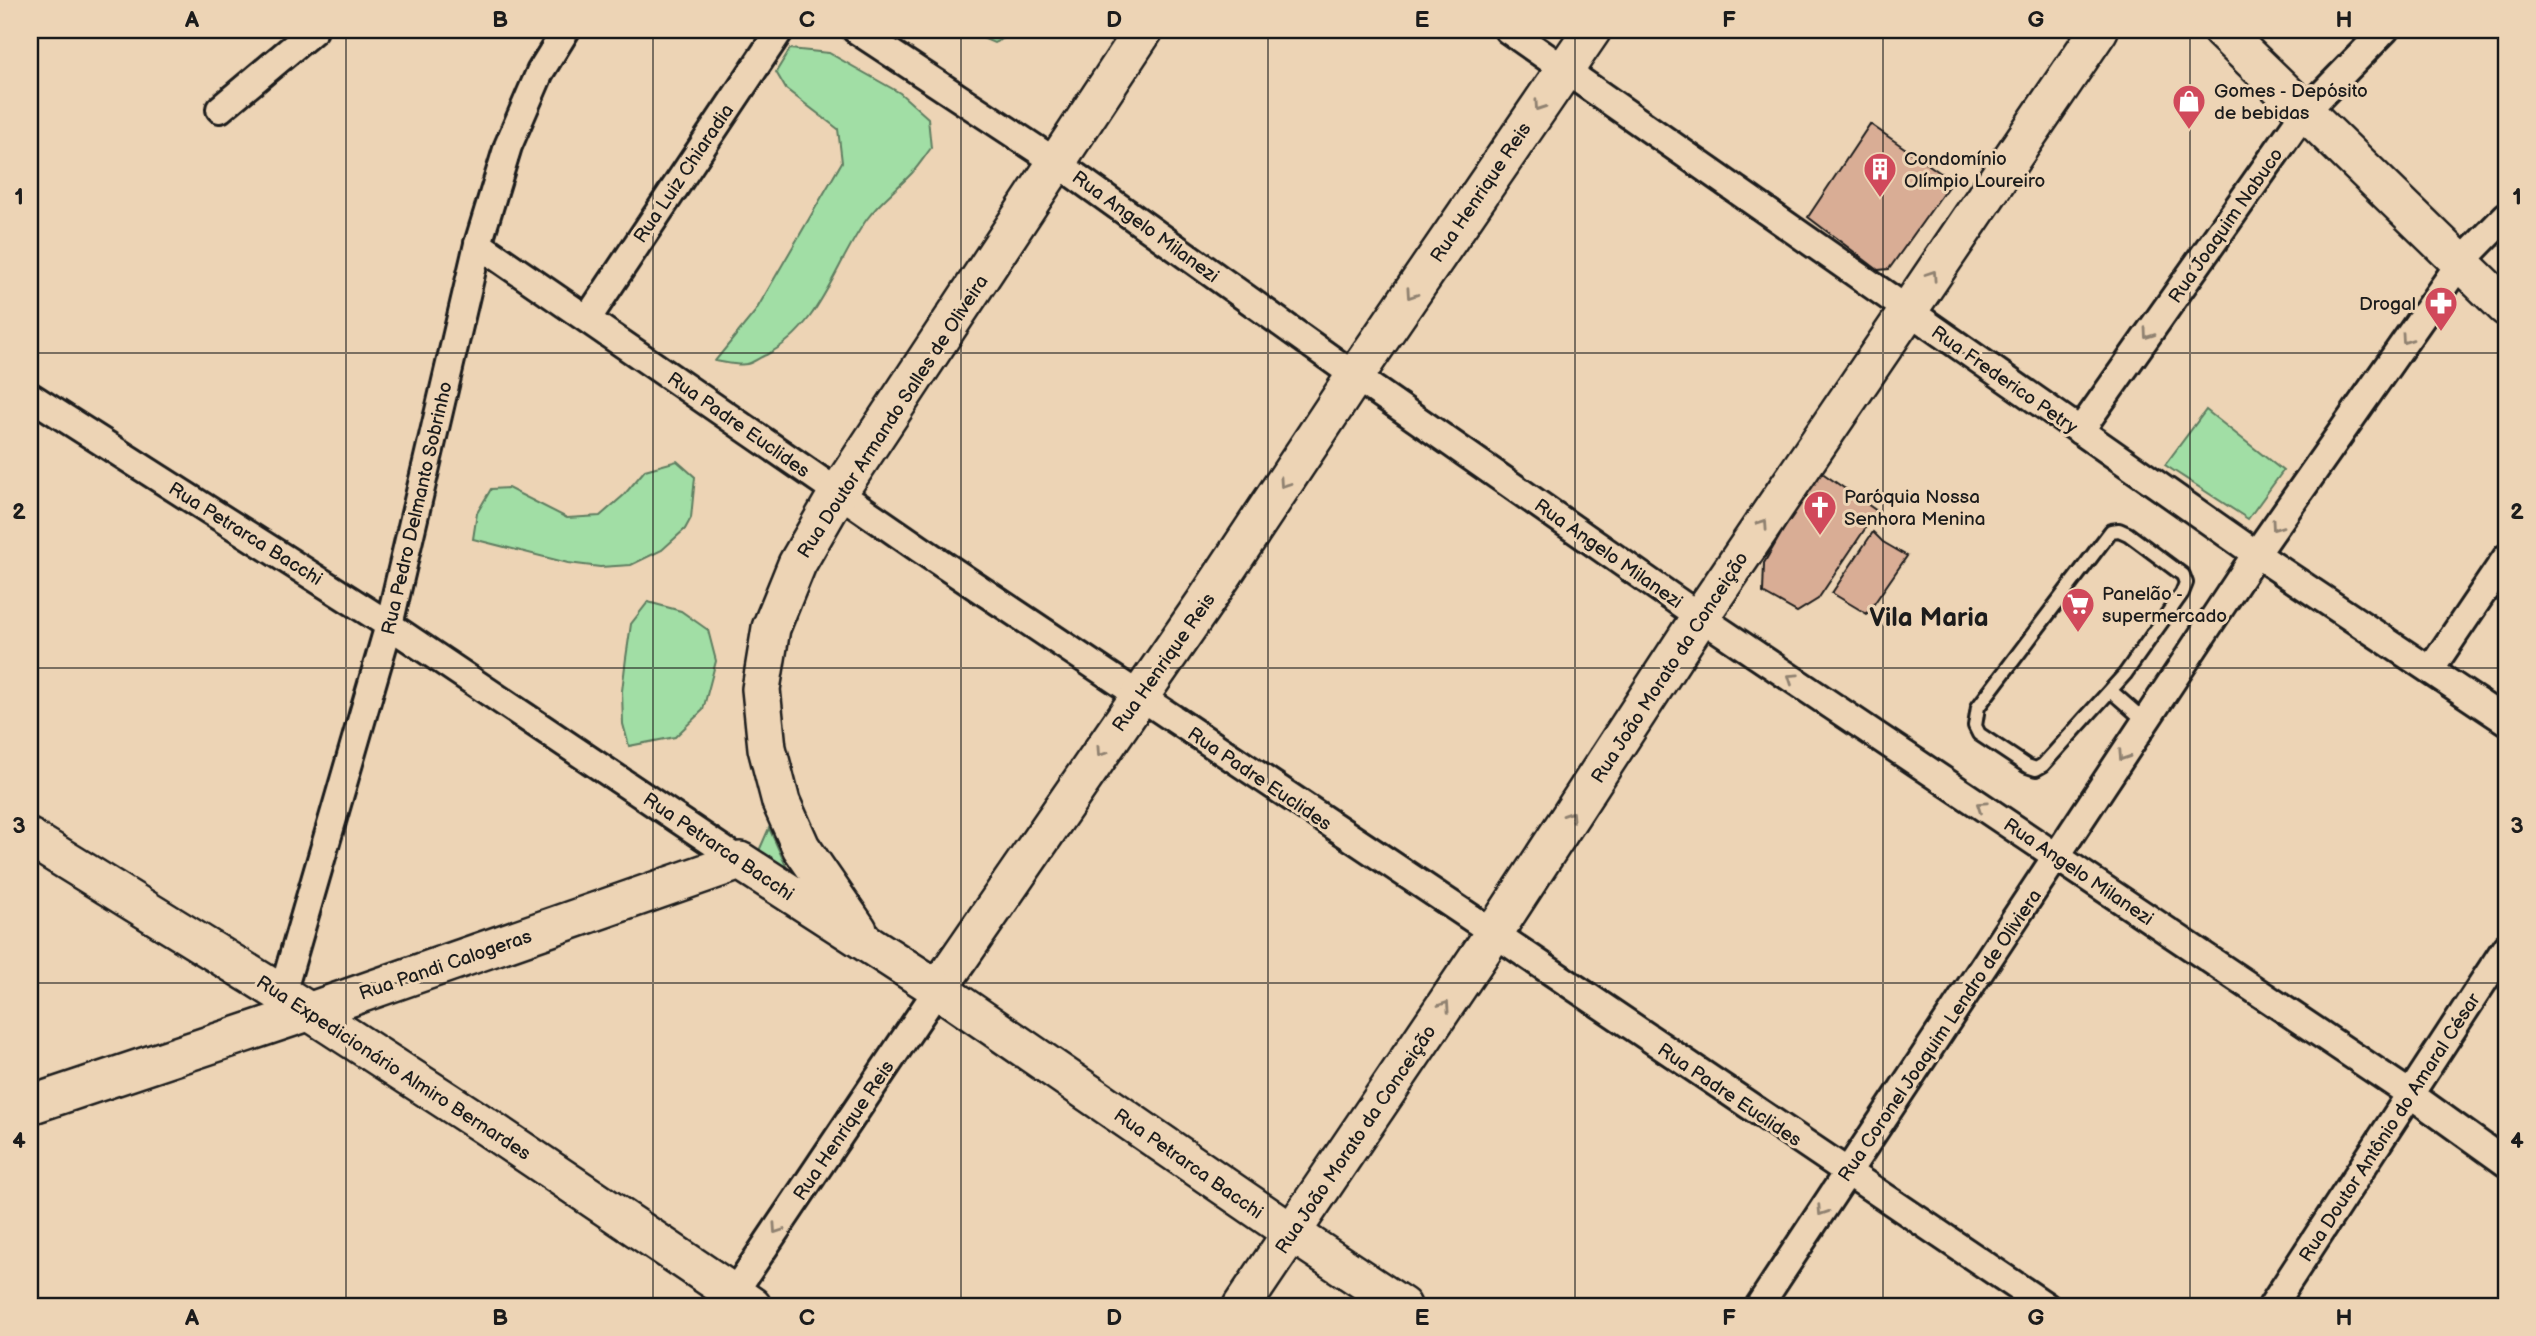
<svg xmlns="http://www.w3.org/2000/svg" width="2536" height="1336" viewBox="0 0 2536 1336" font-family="'Balsamiq Sans',sans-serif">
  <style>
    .green { fill: #a1dea5; stroke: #5e7d60; stroke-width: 2 }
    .building { fill: #d9ad95; stroke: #1c1c1c; stroke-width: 2 }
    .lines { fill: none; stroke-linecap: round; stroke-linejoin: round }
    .lane-casing { stroke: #1c1c1c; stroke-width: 18 }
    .street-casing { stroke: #1c1c1c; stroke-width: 32 }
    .secondary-casing { stroke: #1c1c1c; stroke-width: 42 }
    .lane { stroke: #edd4b5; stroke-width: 12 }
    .street { stroke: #edd4b5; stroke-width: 26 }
    .secondary { stroke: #edd4b5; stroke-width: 37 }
    .oneway { stroke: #8f8170 }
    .grid { fill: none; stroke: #1c1c1c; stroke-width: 2; stroke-opacity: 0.55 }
    .labels { text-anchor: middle; stroke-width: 6; stroke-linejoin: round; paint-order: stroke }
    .poi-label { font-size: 19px; fill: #1c1c1c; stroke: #edd4b5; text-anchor: start }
    .street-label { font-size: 19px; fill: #1c1c1c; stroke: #edd4b5 }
    .district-label { font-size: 26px; font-weight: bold; fill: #1c1c1c; stroke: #edd4b5 }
    .neatline { fill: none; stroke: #1c1c1c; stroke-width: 2.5 }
    .grid-label { font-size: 23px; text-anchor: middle; font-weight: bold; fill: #1c1c1c }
  </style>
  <rect width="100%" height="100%" fill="#edd4b5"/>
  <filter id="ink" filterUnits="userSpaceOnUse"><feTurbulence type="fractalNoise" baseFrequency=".0143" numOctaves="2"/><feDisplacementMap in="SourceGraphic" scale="14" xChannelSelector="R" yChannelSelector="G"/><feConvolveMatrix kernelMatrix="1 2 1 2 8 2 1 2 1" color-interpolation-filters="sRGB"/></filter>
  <g filter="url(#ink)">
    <g class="green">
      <path d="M964,30H1016L1017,32L994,43Z"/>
      <path d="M790,49L829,53L900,93L928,118L931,148C925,156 919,165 912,173C897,189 880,201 867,219C834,265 821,327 766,355C760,357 753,363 747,364C738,366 724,362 715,361L755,312L842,162L838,129L786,89L776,72Z"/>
      <path d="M2206,410L2283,471L2248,519L2165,465Z"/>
      <path d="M677,461L695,477L691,518L685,529L662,550L631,565L600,567L568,563L473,539L477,513L491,489L508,488L567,518L600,516L624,495L645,470Z"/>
      <path d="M648,602L681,611L708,630L716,661L703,710L675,737L629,746L623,724L622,691L626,658L631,624Z"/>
      <path d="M769,828L796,888L755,860Z"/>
    </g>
    <g class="building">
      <path d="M1870,124L1952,181L1889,269L1878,270L1808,217Z"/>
      <path d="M1818,470L1877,511L1818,599L1797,612L1763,593L1764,563Z"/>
      <path d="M1873,532L1883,542L1907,556L1867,614L1832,593Z"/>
    </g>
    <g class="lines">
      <defs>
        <g id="lane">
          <path d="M2119,530L2128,534L2183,575L2186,583L2182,593L2125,674L2043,765L2036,769L2027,766L1979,734L1975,726L1978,707L2111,531Z"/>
          <path d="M2111,691L2145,721"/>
        </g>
        <g id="street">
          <path d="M856,30L1056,162L1355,376L1700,617L2410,1094L2506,1163"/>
          <path d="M1508,30L2256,554L2506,721"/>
          <path d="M220,109L314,30"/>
          <path d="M478,244L920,549L1494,933L2046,1306"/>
          <path d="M588,318L780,30"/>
          <path d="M30,396L389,625L740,861"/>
          <path d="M2080,431L2304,113L2385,30"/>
          <path d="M2431,669L2506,558"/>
          <path d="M282,994L389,625L478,244L508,146L540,72L566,30"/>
          <path d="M733,1294L938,989"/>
          <path d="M1759,1306L2256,554L2460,263L2506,216"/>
          <path d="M2272,1306L2506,947"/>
        </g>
        <g id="secondary">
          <path d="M2221,30L2506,307"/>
          <path d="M30,838L282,994L487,1127L752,1306"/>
          <path d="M858,930L801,847L781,802L767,748L761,689L771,628L797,564L838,493L1144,30"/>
          <path d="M938,989L1205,602L1355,376L1592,30"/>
          <path d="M30,1105L308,1012L740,861L938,989L1292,1233L1402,1306"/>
          <path d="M1242,1306L1494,933L1700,617L2099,30"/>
        </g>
      </defs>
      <use href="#lane" class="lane-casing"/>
      <use href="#street" class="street-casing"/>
      <use href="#secondary" class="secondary-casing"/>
      <use href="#lane" class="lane"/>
      <use href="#street" class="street"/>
      <use href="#secondary" class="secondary"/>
    </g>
    <defs><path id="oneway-chevron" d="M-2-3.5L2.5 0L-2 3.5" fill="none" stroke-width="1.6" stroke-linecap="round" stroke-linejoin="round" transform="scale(1.75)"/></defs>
    <g class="oneway">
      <use href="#oneway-chevron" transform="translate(1539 106) rotate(124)"/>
      <use href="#oneway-chevron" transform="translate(1932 275) rotate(-56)"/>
      <use href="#oneway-chevron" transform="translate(1411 294) rotate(124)"/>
      <use href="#oneway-chevron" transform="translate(2148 334) rotate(125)"/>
      <use href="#oneway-chevron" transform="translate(2406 339) rotate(125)"/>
      <use href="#oneway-chevron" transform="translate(1284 483) rotate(124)"/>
      <use href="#oneway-chevron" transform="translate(1763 524) rotate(-56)"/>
      <use href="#oneway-chevron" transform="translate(2276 526) rotate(125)"/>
      <use href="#oneway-chevron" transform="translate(1792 678) rotate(-146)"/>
      <use href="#oneway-chevron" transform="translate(1101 752) rotate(124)"/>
      <use href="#oneway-chevron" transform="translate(2123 756) rotate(123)"/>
      <use href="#oneway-chevron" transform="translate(1981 806) rotate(-146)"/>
      <use href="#oneway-chevron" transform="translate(1570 816) rotate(-57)"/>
      <use href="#oneway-chevron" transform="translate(1445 1006) rotate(-56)"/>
      <use href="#oneway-chevron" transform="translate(1822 1211) rotate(123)"/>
      <use href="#oneway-chevron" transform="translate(777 1229) rotate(124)"/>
    </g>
  </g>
  <path class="grid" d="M346,30V1306M653,30V1306M961,30V1306M1268,30V1306M1575,30V1306M1883,30V1306M2190,30V1306M30,353H2506M30,668H2506M30,983H2506"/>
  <defs>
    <symbol id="shop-pin" viewBox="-11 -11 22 30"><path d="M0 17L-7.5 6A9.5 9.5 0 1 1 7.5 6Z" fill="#d1495b" stroke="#edd4b5"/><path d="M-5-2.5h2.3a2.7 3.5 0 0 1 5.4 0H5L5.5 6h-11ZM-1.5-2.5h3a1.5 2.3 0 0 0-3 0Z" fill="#fff"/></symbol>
    <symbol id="building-pin" viewBox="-11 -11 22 30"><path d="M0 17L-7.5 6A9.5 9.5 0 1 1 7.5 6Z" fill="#d1495b" stroke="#edd4b5"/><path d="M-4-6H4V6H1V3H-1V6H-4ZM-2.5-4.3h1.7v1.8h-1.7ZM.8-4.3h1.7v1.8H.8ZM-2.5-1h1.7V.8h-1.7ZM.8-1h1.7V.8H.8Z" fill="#fff"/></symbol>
    <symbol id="pharmacy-pin" viewBox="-11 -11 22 30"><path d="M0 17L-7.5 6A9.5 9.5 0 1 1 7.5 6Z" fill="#d1495b" stroke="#edd4b5"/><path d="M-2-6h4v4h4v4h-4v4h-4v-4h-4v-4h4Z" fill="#fff"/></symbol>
    <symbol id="church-pin" viewBox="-11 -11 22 30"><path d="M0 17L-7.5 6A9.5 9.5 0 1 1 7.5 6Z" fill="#d1495b" stroke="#edd4b5"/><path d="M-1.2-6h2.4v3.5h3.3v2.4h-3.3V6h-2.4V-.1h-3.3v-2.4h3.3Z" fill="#fff"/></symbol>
    <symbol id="supermarket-pin" viewBox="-11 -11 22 30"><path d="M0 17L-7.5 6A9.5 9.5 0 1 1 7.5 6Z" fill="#d1495b" stroke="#edd4b5"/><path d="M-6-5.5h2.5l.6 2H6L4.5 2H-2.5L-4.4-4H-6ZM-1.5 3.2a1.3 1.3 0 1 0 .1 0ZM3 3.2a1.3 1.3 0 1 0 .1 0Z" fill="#fff"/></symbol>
  </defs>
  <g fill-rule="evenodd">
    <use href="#shop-pin" x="2170" y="82" width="38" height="52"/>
    <use href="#building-pin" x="1861" y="150" width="38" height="52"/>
    <use href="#pharmacy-pin" x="2422" y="284" width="38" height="52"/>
    <use href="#church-pin" x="1801" y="488" width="38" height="52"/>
    <use href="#supermarket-pin" x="2059" y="585" width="38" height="52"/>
  </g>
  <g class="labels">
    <g class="poi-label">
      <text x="2214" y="97">Gomes - Depósito<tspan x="2214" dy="22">de bebidas</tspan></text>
      <text x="1904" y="165">Condomínio<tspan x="1904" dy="22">Olímpio Loureiro</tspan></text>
      <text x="2416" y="310" text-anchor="end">Drogal</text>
      <text x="1844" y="503">Paróquia Nossa<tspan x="1844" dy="22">Senhora Menina</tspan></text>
      <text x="2102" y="600">Panelão -<tspan x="2102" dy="22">supermercado</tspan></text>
    </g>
    <g class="street-label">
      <text transform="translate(683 173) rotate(-56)" y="7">Rua Luiz Chiaradia</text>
      <text transform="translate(1480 192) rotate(-56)" y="7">Rua Henrique Reis</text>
      <text transform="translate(2225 225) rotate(-55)" y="7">Rua Joaquim Nabuco</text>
      <text transform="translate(1146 226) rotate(36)" y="7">Rua Angelo Milanezi</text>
      <text transform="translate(2005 379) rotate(35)" y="7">Rua Frederico Petry</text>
      <text transform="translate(892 416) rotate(-57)" y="7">Rua Doutor Armando Salles de Oliveira</text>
      <text transform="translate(739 424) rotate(35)" y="7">Rua Padre Euclides</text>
      <text transform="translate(416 508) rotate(-77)" y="7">Rua Pedro Delmanto Sobrinho</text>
      <text transform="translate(246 533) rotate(32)" y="7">Rua Petrarca Bacchi</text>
      <text transform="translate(1609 553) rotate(35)" y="7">Rua Angelo Milanezi</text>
      <text transform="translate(1163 662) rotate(-55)" y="7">Rua Henrique Reis</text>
      <text transform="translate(1669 667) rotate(-57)" y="7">Rua João Morato da Conceição</text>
      <text transform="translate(1260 778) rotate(34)" y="7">Rua Padre Euclides</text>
      <text transform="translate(719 846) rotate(34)" y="7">Rua Petrarca Bacchi</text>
      <text transform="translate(2079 871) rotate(34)" y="7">Rua Angelo Milanezi</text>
      <text transform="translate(445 964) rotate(-19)" y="7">Rua Pandi Calogeras</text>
      <text transform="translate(1939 1035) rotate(-56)" y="7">Rua Coronel Joaquim Lendro de Oliviera</text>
      <text transform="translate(394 1067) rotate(33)" y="7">Rua Expedicionário Almiro Bernardes</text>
      <text transform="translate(1730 1094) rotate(34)" y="7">Rua Padre Euclides</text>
      <text transform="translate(2389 1127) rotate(-57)" y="7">Rua Doutor Antônio do Amaral César</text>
      <text transform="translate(843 1130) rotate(-56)" y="7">Rua Henrique Reis</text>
      <text transform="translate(1355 1139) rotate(-56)" y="7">Rua João Morato da Conceição</text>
      <text transform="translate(1189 1163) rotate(35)" y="7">Rua Petrarca Bacchi</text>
    </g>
    <g class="district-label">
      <text x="1929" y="626">Vila Maria</text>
    </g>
  </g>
  <rect width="2536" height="1336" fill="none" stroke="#edd4b5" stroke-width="77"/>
  <rect x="38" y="38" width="2460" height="1260" class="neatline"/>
  <g class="grid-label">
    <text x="192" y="27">A</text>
    <text x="500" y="27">B</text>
    <text x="807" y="27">C</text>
    <text x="1114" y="27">D</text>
    <text x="1422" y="27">E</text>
    <text x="1729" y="27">F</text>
    <text x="2036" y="27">G</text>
    <text x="2344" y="27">H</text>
    <text x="19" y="204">1</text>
    <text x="2517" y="204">1</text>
    <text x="19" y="519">2</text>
    <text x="2517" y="519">2</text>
    <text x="19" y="833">3</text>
    <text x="2517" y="833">3</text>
    <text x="19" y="1148">4</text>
    <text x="2517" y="1148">4</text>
    <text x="192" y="1325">A</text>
    <text x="500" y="1325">B</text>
    <text x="807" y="1325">C</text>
    <text x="1114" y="1325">D</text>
    <text x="1422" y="1325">E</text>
    <text x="1729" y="1325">F</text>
    <text x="2036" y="1325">G</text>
    <text x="2344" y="1325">H</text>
  </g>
</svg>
